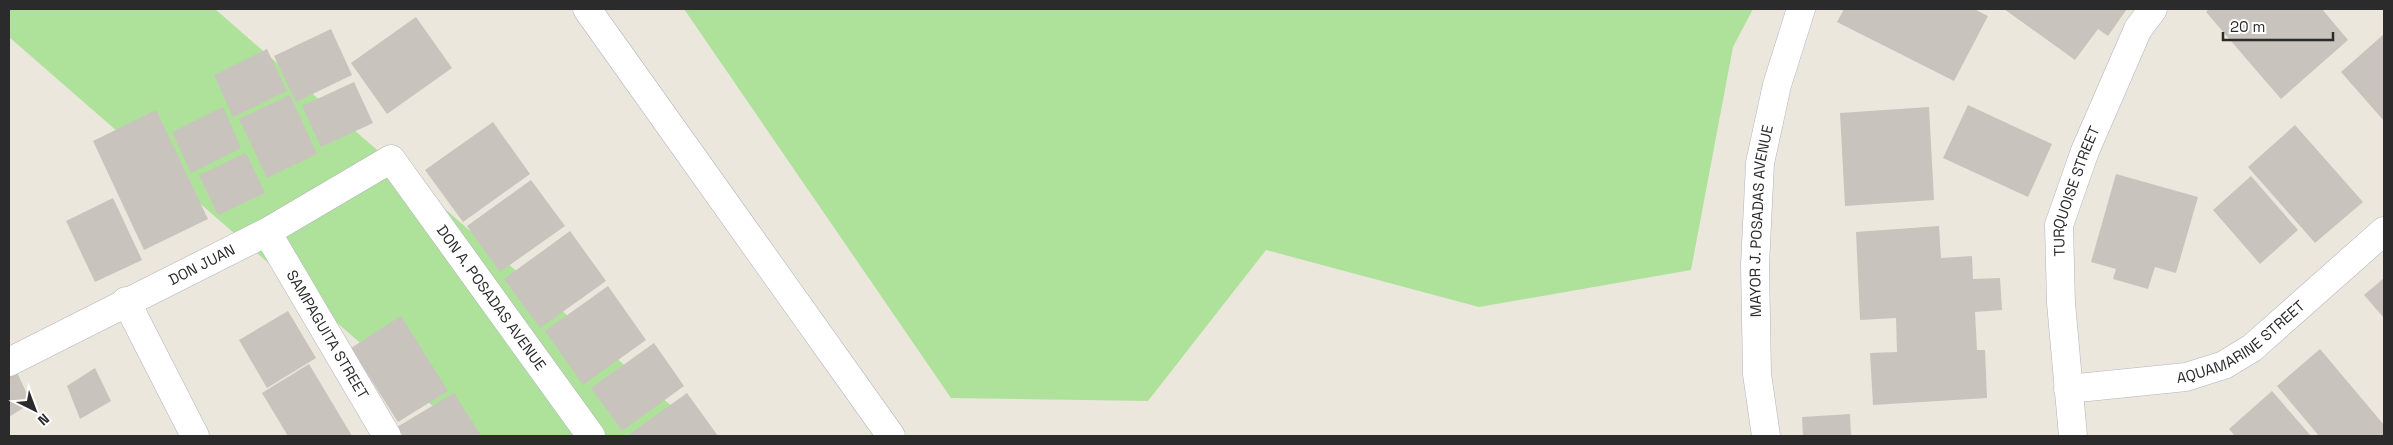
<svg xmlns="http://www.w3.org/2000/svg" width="2393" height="445" viewBox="0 0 2393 445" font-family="'Space Grotesk',sans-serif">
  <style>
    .green { fill: #aee29a }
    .building { fill: #c8c3bc }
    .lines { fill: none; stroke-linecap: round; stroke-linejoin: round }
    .minor-casing { stroke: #b1b2be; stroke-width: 29 }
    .minor { stroke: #fff; stroke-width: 28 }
    .labels { text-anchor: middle; stroke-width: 4; stroke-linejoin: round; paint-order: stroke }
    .street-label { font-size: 15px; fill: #2b2b2b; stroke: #fff }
  </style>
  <rect width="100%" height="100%" fill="#ece7dd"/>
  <g class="green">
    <path d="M9,9H215L706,436H467L9,37Z"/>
    <path d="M684,9H1753L1733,47L1691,270L1479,307L1266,250L1148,401L951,398Z"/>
  </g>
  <g class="building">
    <path d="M1844,9H1974L1988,16L1954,81L1837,22Z"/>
    <path d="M2004,9H2127L2108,36L2098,29L2075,60Z"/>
    <path d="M2209,9H2322L2348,40L2281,99L2206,12Z"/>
    <path d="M416,17L452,68L387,114L351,63Z"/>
    <path d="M331,29L352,75L296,102L274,56Z"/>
    <path d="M2384,34V121L2341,72Z"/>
    <path d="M267,49L287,91L233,117L214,75Z"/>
    <path d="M354,82L373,123L321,147L302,106Z"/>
    <path d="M290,95L317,154L267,178L239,119Z"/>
    <path d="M1968,105L2052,144L2028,197L1943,158Z"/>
    <path d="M223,107L241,148L191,173L172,132Z"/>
    <path d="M1929,107L1934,200L1845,206L1840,113Z"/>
    <path d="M156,110L208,219L144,250L93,141Z"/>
    <path d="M493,122L530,174L463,222L425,170Z"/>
    <path d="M2295,125L2363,202L2315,243L2248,167Z"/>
    <path d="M246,153L265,193L218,215L199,175Z"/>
    <path d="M2116,174L2198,197L2176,273L2155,267L2148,289L2113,279L2116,269L2091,262Z"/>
    <path d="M2251,176L2298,230L2260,264L2213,210Z"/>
    <path d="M531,180L565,226L500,272L467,226Z"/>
    <path d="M113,198L142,260L95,282L66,221Z"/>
    <path d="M1939,226L1941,258L1972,256L1973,279L2000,278L2002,310L1975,312L1977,350H1985L1987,398L1873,405L1870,353L1897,352L1896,318L1860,320L1856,232Z"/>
    <path d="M570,231L606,281L540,328L504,279Z"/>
    <path d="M2384,278V318L2364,295Z"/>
    <path d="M608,286L646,340L583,385L545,331Z"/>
    <path d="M288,311L316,358L267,388L239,340Z"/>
    <path d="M401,316L448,391L398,422L351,348Z"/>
    <path d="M654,343L684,386L622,431L591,388Z"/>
    <path d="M2320,349L2384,425V436H2319L2277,386Z"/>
    <path d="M309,364L352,436H288L262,393Z"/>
    <path d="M95,368L111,401L80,419L67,386Z"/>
    <path d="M16,370L31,403L9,417V375Z"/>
    <path d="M2272,391L2311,436H2235L2229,429Z"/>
    <path d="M454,393L480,434L477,436H403L397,427Z"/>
    <path d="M687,393L718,436H627Z"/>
    <path d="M1850,414L1851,436H1803L1802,417Z"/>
  </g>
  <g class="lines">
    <defs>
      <g id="minor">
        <path d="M587,9L891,436"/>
        <path id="s1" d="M267,232L387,436"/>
        <path d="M126,301L195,436"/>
        <path id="s2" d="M9,362L267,232L391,159L591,436"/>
        <path id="s3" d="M2068,389L2186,377L2224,365L2252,348L2384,231"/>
        <path id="s4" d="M1766,436L1757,374L1755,265L1760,163L1777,85L1801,9"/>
        <path id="s5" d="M2073,436L2061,303L2059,225L2085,151L2138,29L2153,9"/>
      </g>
    </defs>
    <use href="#minor" class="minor-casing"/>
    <use href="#minor" class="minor"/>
  </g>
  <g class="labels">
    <g class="street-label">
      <text dy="5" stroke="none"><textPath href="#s5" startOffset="248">TURQUOISE STREET</textPath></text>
      <text dy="5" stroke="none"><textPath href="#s4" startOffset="216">MAYOR J. POSADAS AVENUE</textPath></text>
      <text dy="5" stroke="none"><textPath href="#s2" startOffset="216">DON JUAN</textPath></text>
      <text dy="5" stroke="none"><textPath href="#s2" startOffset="604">DON A. POSADAS AVENUE</textPath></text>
      <text dy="5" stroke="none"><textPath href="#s1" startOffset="119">SAMPAGUITA STREET</textPath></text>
      <text dy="5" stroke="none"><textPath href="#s3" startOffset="184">AQUAMARINE STREET</textPath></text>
    </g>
  </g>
  <rect width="2393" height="445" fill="none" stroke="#2b2b2b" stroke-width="20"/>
  <g transform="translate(35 410) rotate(138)" stroke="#ffffff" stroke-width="4" paint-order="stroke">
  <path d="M0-4L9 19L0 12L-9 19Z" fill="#2b2b2b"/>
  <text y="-8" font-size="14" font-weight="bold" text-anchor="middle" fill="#2b2b2b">N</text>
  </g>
  <path d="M2223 32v8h110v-8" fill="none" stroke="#2b2b2b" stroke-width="2.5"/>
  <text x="2230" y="32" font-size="15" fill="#2b2b2b" stroke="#ffffff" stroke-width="4" paint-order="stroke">20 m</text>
</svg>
